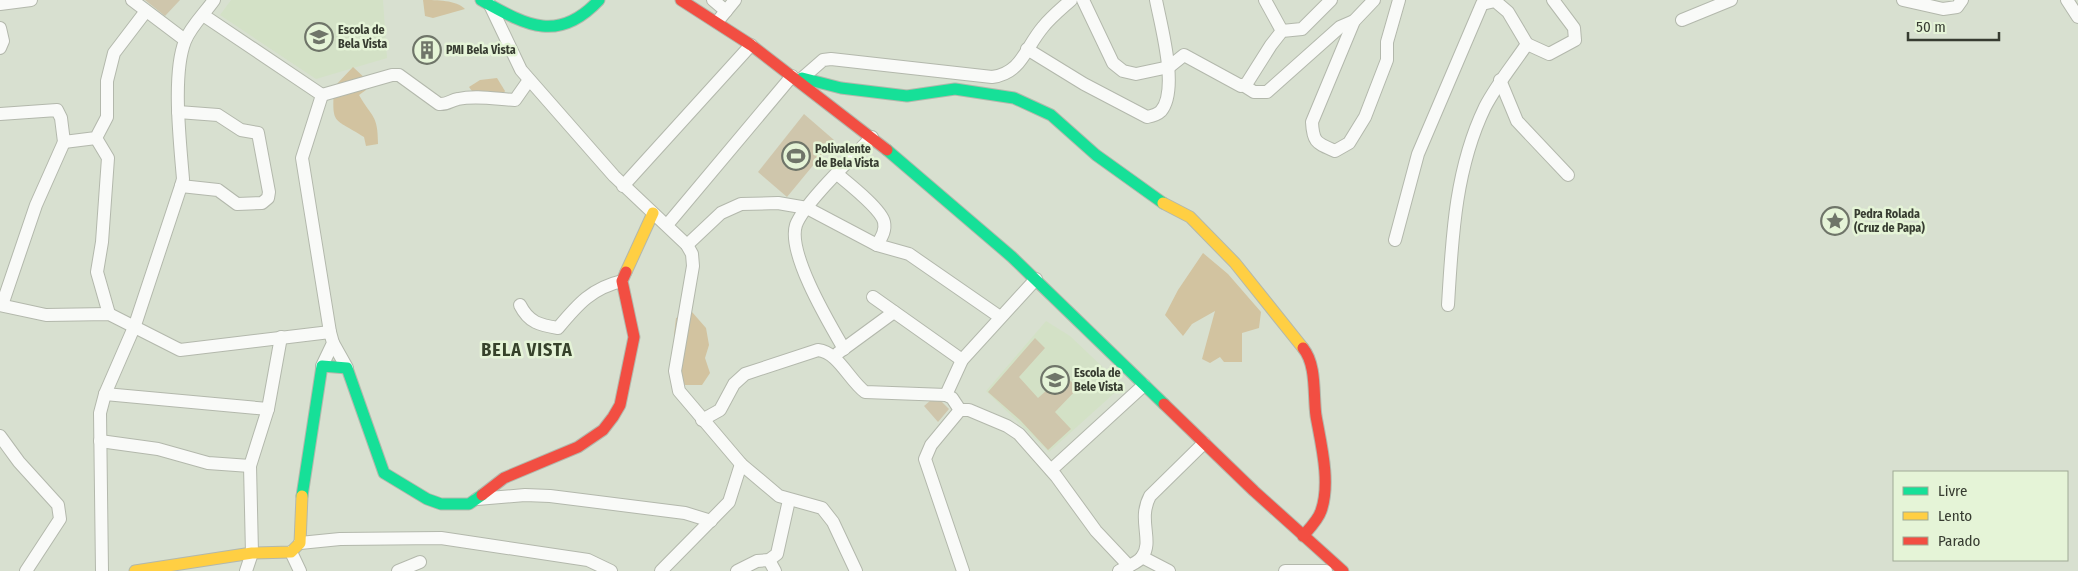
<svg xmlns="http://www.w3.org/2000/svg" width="2078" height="571" viewBox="0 0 2078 571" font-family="'Fira Sans Condensed',sans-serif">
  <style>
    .built { fill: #d3e1c6 }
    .green { fill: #cfc6ac }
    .forest { fill: #d2c3a0 }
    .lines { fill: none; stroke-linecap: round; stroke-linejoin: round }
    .street-casing { stroke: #b3b8ac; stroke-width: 14 }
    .fast-casing { stroke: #b3b8ac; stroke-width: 13 }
    .slow-casing { stroke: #b3b8ac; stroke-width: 13 }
    .jam-casing { stroke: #b3b8ac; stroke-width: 13 }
    .street { stroke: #f9faf8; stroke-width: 12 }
    .fast { stroke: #16e098; stroke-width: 11 }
    .slow { stroke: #ffcf43; stroke-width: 11 }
    .jam { stroke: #f24e42; stroke-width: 11 }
    .labels { text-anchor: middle; stroke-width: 5; stroke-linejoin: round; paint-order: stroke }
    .poi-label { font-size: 12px; font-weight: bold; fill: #373c31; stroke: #e5f4d7; text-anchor: start }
    .district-label { font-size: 18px; font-weight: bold; letter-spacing: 1px; fill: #36422a; stroke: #e5f4d7 }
  </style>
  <rect width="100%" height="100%" fill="#d8e0d0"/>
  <g class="built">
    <path d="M231,0H383L387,58L316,79L220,15Z"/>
    <path d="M1046,321L1070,336L1109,373L1120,388L1049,452L986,391Z"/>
  </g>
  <g class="green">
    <path d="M145,0H180L165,16Z"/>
    <path d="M804,114L834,140L787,197L758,172Z"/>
    <path d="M1035,338L1045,348L1019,377L1038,398L1064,375L1078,388L1055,412L1071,429L1048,450L1020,420L988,392Z"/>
    <path d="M939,399L949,409L938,422L924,406L931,400Z"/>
  </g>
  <g class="forest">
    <path d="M423,0C437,0 456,0 465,9L433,18L425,16Z"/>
    <path d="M353,67L368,81L366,90L359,95C372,118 378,114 378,144L366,146L364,137C333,117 332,126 334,87Z"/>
    <path d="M497,78L505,91L501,99L480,102L469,87L480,80Z"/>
    <path d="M1203,253L1228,274L1261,312L1259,328L1242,333V362H1224L1220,357L1210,363L1202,359L1215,311L1192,324L1183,336L1165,315L1178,290Z"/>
    <path d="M692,312L706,328L709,345L705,358L710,373L702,385H685L678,380L674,335L676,318Z"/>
  </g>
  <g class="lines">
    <defs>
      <g id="street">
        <path d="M132,0L185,40"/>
        <path d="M713,0L726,11"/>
        <path d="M1083,0L1113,63L1123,71L1136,74L1169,67L1184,55L1241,86L1247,83L1271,45L1282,31L1302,29L1331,0"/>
        <path d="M1265,0L1282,31"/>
        <path d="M1374,0L1354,21L1312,122C1313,143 1317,143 1335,151L1349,143L1365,117L1387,60V42L1399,0"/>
        <path d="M1903,0L1943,9L1957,7L1962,0"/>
        <path d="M2067,0L2078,17"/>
        <path d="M0,4L31,0"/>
        <path d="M490,5L521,70L614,176L687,245L692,254L693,266L675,371L679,391L741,464L779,496L822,508L833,522L856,571"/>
        <path d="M203,15L322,95L302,158L330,332"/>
        <path d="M1682,20L1731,0"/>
        <path d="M717,22L735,0"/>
        <path d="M0,28L3,41L0,48"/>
        <path d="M1527,44L1549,54L1575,40L1574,28L1553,0"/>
        <path d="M1027,49L1084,84L1147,117C1152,116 1158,114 1161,111C1179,90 1161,26 1156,0"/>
        <path d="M1500,80L1517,121L1568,175"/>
        <path d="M799,81L823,60L831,59L992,77C1022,73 1025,48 1043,27C1051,17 1061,9 1071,0"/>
        <path d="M1243,85L1254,92H1267L1340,27L1354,21"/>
        <path d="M322,95L392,75H399L439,104C447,105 451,100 458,99C476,95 496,99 515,100L529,80"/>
        <path d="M178,112L218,115L241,130L258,133L269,192L268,198L262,203L237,204L218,190L181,186"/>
        <path d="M0,114L57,110L61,118L64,142L96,138L107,117V81L114,53L146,11"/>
        <path d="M96,138L108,158L102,242L97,272L109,314"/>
        <path d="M837,174C849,184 881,209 884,222C886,231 881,238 877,245"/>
        <path d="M623,186L751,45"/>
        <path d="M667,225L792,76"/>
        <path d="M1395,240L1418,154L1482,4L1495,1L1508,12L1527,44C1513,65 1497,84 1485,107C1455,169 1452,238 1448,305"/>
        <path d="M687,245L721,213L741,204L778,203L807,208L877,245L909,254L1000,317"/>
        <path d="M873,297L962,360"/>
        <path d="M0,305L46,315L109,314L180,350L330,332L333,343L322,366"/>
        <path d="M2,305L36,205L64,142"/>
        <path d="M520,305C529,323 540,325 558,328C578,304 592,288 622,281"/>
        <path d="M333,343L347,368"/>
        <path d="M844,349C829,323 787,253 796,225C804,203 854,156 872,137"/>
        <path d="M838,353L894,312"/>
        <path d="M105,394L268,409"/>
        <path d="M946,395L962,360L1036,279"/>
        <path d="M702,420L720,410L734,384L745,374L818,350C838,352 849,380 865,392L946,395L952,398L960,410"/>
        <path d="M0,436L19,462L58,505L60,519L26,571"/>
        <path d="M100,441L158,449L208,463L250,466"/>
        <path d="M1051,470L1144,385"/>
        <path d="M477,499L525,495L550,496L685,513L711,521"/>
        <path d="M300,543L340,539L441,538L588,560L611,571"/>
        <path d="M291,552L300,571"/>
        <path d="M1142,557L1169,571"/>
        <path d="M769,560L775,571"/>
        <path d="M102,571L100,413L105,394L135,325L181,186L183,179C180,142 172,74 185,41C191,26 205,13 214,0"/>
        <path d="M246,571L252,553L250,466L268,409L281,337"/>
        <path d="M398,571L420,562"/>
        <path d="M661,571L729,502L741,464"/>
        <path d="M737,571L757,561L769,560L777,554L789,500"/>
        <path d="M963,571L925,459L931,445L960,410H969L1007,426L1019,434L1056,476L1096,531L1129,566"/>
        <path d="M1119,571C1126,567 1138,563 1142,557C1154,541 1137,520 1150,496L1204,443"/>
        <path d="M1285,571H1326"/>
      </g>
      <g id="fast">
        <path d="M481,0C526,25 558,44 599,0"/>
        <path d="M802,78L841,88L907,96L955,89L1014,98L1051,115L1096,155L1163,203"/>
        <path d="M887,150L1012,257L1164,404"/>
        <path d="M302,496L322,366L347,368L384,473L427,499L441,504H469L482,495"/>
      </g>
      <g id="slow">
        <path d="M1163,203L1190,217L1235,263L1303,348"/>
        <path d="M626,272L653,213"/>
        <path d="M135,571L252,553L291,552L300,543L302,496"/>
      </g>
      <g id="jam">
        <path d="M681,0L751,45L887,150"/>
        <path d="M1164,404L1254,491L1343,571"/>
        <path d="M482,495L504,478L578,447L603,430L613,417L620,405L634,337L622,281L626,272"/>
        <path d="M1303,536C1309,529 1318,520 1321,511C1331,483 1321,444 1316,416C1313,395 1317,365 1303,348"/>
      </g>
    </defs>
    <use href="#street" class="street-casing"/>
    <use href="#fast" class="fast-casing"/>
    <use href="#slow" class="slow-casing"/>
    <use href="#jam" class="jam-casing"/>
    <use href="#street" class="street"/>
    <use href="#fast" class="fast"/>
    <use href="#slow" class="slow"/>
    <use href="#jam" class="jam"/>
  </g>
  <defs>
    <symbol id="school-ring" viewBox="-11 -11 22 22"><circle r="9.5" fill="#e5f4d7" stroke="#6f7569" stroke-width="1.5"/><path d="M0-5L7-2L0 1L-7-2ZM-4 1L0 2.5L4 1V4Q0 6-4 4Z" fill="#6f7569"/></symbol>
    <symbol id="building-ring" viewBox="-11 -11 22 22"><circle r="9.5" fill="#e5f4d7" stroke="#6f7569" stroke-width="1.5"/><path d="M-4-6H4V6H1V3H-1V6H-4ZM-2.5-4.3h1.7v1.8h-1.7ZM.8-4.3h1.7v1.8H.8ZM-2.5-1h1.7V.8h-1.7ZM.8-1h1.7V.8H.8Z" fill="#6f7569"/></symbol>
    <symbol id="stadium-ring" viewBox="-11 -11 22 22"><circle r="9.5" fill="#e5f4d7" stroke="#6f7569" stroke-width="1.5"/><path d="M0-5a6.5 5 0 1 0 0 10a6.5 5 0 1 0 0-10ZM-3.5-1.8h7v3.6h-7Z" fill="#6f7569"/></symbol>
    <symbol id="sight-ring" viewBox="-11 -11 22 22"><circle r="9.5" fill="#e5f4d7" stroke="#6f7569" stroke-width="1.5"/><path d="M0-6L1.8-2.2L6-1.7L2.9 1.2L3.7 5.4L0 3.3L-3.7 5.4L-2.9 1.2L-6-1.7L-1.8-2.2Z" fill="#6f7569"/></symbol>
  </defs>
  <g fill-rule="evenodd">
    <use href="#school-ring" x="303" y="21" width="32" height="32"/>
    <use href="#building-ring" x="411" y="34" width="32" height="32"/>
    <use href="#stadium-ring" x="780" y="140" width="32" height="32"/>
    <use href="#sight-ring" x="1819" y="205" width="32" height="32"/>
    <use href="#school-ring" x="1039" y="364" width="32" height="32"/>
  </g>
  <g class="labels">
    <g class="poi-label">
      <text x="338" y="34">Escola de<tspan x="338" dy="14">Bela Vista</tspan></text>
      <text x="446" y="54">PMI Bela Vista</text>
      <text x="815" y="153">Polivalente<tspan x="815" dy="14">de Bela Vista</tspan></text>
      <text x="1854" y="218">Pedra Rolada<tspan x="1854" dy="14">(Cruz de Papa)</tspan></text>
      <text x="1074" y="377">Escola de<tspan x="1074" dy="14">Bele Vista</tspan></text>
    </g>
    <g class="district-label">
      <text x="527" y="356">BELA VISTA</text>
    </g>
  </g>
  <rect x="1893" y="471" width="175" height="90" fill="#e5f4d7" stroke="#9faa95"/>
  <rect x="1903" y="487" width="25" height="8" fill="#16e098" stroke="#9faa95"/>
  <text x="1938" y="496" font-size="15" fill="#373c31">Livre</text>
  <rect x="1903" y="512" width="25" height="8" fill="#ffcf43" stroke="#9faa95"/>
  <text x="1938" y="521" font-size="15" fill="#373c31">Lento</text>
  <rect x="1903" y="537" width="25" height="8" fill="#f24e42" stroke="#9faa95"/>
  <text x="1938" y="546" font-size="15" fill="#373c31">Parado</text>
  <path d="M1908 32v8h91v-8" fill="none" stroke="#373c31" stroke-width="2.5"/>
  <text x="1916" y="32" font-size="15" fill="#373c31" stroke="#e5f4d7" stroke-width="4" paint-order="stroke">50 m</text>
</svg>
